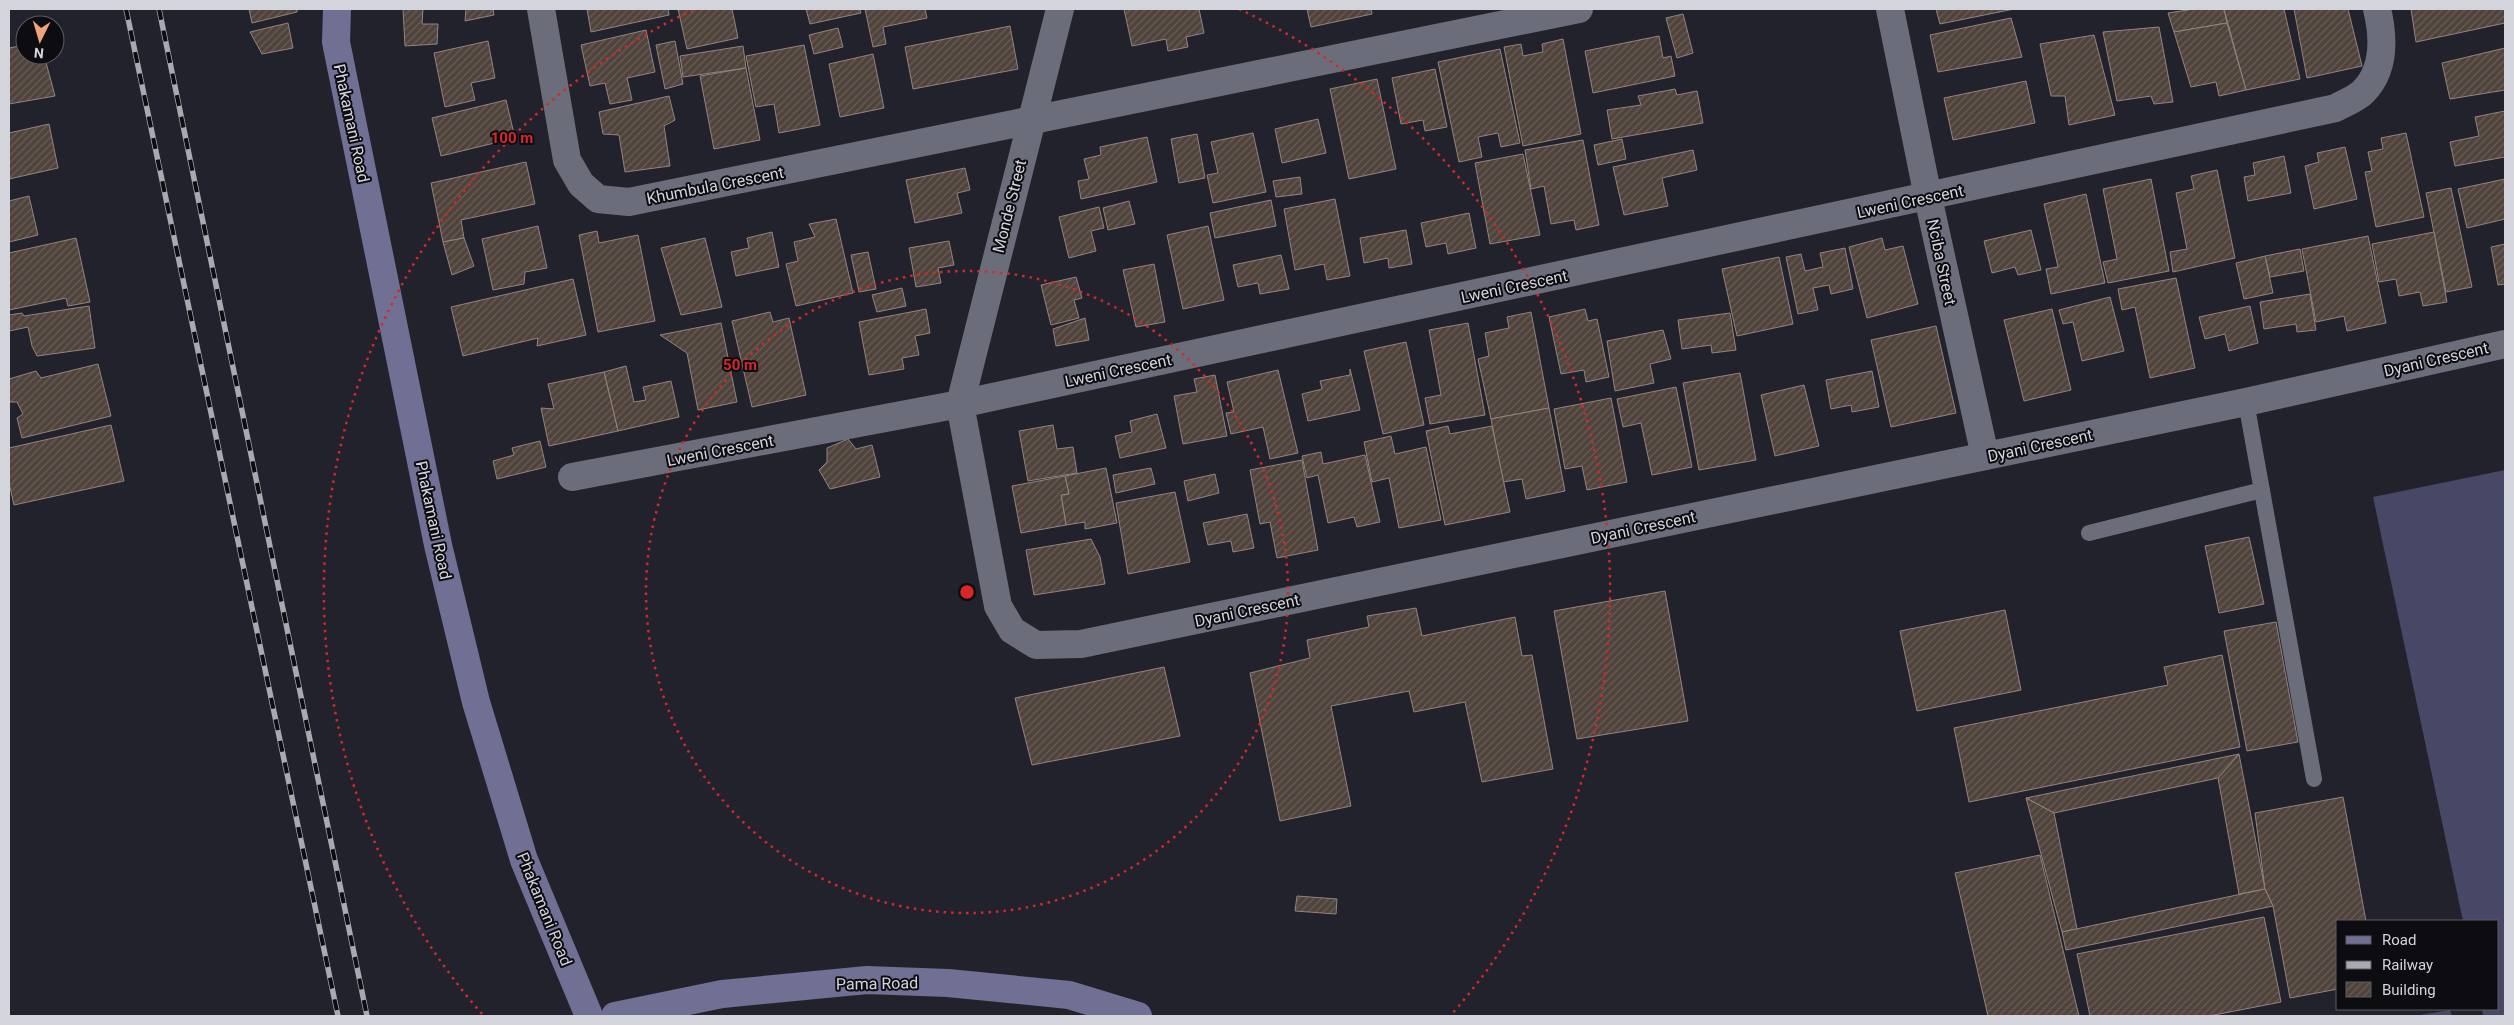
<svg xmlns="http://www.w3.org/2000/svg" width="2514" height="1025" viewBox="0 0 2514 1025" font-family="Roboto,sans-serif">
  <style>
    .garden { fill: #474766 }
    .building { fill: url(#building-hatch); stroke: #93847d }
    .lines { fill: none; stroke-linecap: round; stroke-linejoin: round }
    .lane { stroke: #6c6d7b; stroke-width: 16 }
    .street { stroke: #6c6d7b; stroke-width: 28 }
    .secondary { stroke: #706f94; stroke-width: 28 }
    .rail-casing { stroke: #a9a9b2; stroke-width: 5.5 }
    .rail { stroke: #0c0c11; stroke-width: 4; stroke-dasharray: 11; stroke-linecap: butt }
    .ring { fill: none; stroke: #d62828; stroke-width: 2.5; stroke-dasharray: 2.5 5 }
    .labels { text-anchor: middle; stroke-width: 4; stroke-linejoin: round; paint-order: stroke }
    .street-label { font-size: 16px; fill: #d4d4dc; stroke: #0c0c11 }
    .centre { fill: #d62828; stroke: #0c0c11; stroke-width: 2.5 }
    .ring-label { font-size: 15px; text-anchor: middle; font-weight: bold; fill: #d62828; stroke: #0c0c11; stroke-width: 4; stroke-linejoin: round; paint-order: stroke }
  </style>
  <defs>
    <pattern id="building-hatch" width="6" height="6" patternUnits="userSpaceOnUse" patternTransform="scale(1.25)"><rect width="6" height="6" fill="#50433c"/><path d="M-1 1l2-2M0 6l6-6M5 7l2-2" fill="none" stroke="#685d58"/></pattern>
  </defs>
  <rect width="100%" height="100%" fill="#22222d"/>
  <g class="garden">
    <path d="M2505,470V1016H2483L2482,1009H2498V921H2463L2373,497Z"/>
    <path d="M2450,1010L2452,1016H2414Z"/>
  </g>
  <g class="building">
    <path d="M249,9H297V12L252,23Z"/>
    <path d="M403,9H423L422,24H438L437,44L405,46Z"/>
    <path d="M466,9H493L494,15L465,21Z"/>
    <path d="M587,9H668L669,15L591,32Z"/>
    <path d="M678,9H732L738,38L687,49Z"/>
    <path d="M806,9H860L861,13L810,24Z"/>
    <path d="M865,9H925L927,18L883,27L886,44L873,47Z"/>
    <path d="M1124,9H1199L1204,33L1186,37L1188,47L1168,51L1166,39L1132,46Z"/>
    <path d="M1307,9H1371L1372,14L1311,27Z"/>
    <path d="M1936,9H2014L1940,24Z"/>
    <path d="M2194,9H2224L2227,23L2174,32L2168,13Z"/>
    <path d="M2224,9H2284L2300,79L2246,90Z"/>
    <path d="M2294,9H2348L2362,66L2307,78Z"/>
    <path d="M2411,9H2505V23L2416,42Z"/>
    <path d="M1683,14L1693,53L1677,58L1666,18Z"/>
    <path d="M2011,18L2022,57L1938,72L1930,35Z"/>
    <path d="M288,23L293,48L262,54L250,32Z"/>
    <path d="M2227,23L2246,90L2219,96L2216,82L2191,87L2174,32Z"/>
    <path d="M1010,26L1018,69L913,89L905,47Z"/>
    <path d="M2159,27L2173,102L2154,104L2151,96L2117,101L2103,32Z"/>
    <path d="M838,28L843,47L814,54L809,35Z"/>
    <path d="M646,30L655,72L627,78L632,100L610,104L605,83L590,86L581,45Z"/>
    <path d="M2094,35L2115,115L2069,125L2065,96H2051L2040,44Z"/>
    <path d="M1659,36L1663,58L1671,56L1675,76L1593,93L1585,51Z"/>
    <path d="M1563,39L1581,134L1523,146L1504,47L1521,44L1523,56L1543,52L1542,44Z"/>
    <path d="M488,41L495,78L471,83L475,100L445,107L434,53Z"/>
    <path d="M675,41L683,84L665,89L656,45Z"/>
    <path d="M25,45V55H44L55,96L9,104V48Z"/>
    <path d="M804,45L820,125L779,133L774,104L756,107L746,56Z"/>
    <path d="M743,46L746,68L683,77L680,56Z"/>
    <path d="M2505,48V90L2450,99L2442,63Z"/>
    <path d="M1500,49L1520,143L1501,147L1498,133L1478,137L1482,157L1459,162L1438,62Z"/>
    <path d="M873,54L884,108L840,117L829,64Z"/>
    <path d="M746,68L760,140L714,149L700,76Z"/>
    <path d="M1435,69L1447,127L1425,131L1423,120L1401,124L1392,78Z"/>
    <path d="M1377,79L1396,169L1349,179L1330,89Z"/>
    <path d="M2026,81L2035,123L1953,140L1944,98Z"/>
    <path d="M1675,89L1677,95L1697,91L1703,123L1612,139L1607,110L1641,105L1638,96Z"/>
    <path d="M669,96L675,120L664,126L670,166L625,172L619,135L603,134L599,112Z"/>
    <path d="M506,100L515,138L441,156L432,118Z"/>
    <path d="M2505,111V157L2455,166L2450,142L2479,136L2475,117Z"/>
    <path d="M1318,119L1326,153L1282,163L1275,129Z"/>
    <path d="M49,124L58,168L9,179V133Z"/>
    <path d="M1253,133L1266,192L1213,203L1207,175L1218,173L1211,142Z"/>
    <path d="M2406,133L2424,217L2376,227L2365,172L2372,171L2368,152L2383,149L2381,138Z"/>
    <path d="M1197,134L1205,178L1179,183L1171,139Z"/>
    <path d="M1147,137L1157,182L1081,199L1078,181L1089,179L1084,159L1101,155L1100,147Z"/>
    <path d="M1622,139L1626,159L1598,165L1594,145Z"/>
    <path d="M1583,140L1599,225L1576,230L1574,220L1551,224L1544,186L1531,189L1525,150Z"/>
    <path d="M2345,147L2357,199L2314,209L2305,166L2319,162L2317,153Z"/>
    <path d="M1693,150L1697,170L1662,178L1668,206L1624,215L1613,167Z"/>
    <path d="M1523,154L1540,235L1490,244L1475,163Z"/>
    <path d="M2284,156L2291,193L2248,201L2244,177L2255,175L2253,163Z"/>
    <path d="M526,162L535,204L461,220L464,238L443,242L431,183Z"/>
    <path d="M965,168L970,190L957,193L962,213L915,223L906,180Z"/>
    <path d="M2217,170L2235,258L2173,272L2170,252L2187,249L2176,193L2194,189L2191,176Z"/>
    <path d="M1300,177L1302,194L1276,197L1273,181Z"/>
    <path d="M2151,179L2169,271L2108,283L2103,262L2117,259L2103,189Z"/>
    <path d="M2505,179V219L2467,228L2458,189Z"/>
    <path d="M2451,188L2472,287L2446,292L2426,193Z"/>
    <path d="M2086,194L2105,283L2051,294L2046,269L2058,267L2044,204Z"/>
    <path d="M29,196L38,235L9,242V201Z"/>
    <path d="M1335,199L1350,276L1327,280L1324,264L1295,270L1284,209Z"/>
    <path d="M1271,200L1276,226L1215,238L1210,213Z"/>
    <path d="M1129,201L1135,224L1108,230L1103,208Z"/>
    <path d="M1099,207L1104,228L1091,231L1096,251L1069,258L1059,217Z"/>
    <path d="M1469,213L1476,248L1448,254L1446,243L1426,247L1421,223Z"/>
    <path d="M836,219L853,293L796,306L786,264L798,261L794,242L815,237L809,224Z"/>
    <path d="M538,226L547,268L525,272L524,284L493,290L482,239Z"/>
    <path d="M1208,226L1224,300L1183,309L1167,235Z"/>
    <path d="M1406,230L1412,264L1389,268L1388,258L1364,263L1360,238Z"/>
    <path d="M2031,230L2041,270L2018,275L2015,267L1992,273L1984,241Z"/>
    <path d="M597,231L599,243L638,235L655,321L598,332L579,235Z"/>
    <path d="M772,232L779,267L736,276L731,252L749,248L747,238Z"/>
    <path d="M2434,232L2447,302L2423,306L2420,292L2399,296L2396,279L2379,282L2372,244Z"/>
    <path d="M2368,236L2386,323L2347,331L2344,316L2316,322L2302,249Z"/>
    <path d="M76,238L90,302L68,306L66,298L9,310V253Z"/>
    <path d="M464,238L474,266L452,275L443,242Z"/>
    <path d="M705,238L722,307L681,315L661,248Z"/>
    <path d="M1882,238L1885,250L1903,246L1918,304L1867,318L1849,247Z"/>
    <path d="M949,241L954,265L938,268L941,283L916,287L909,248Z"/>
    <path d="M2505,244V284L2498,285L2491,247Z"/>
    <path d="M1845,248L1853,289L1831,294L1829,285L1813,288L1818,310L1798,314L1786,257L1801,254L1805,271L1823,267L1820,253Z"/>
    <path d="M2300,249L2304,271L2270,277L2265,256Z"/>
    <path d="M868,252L876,289L859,292L851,255Z"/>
    <path d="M1281,255L1289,289L1260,294L1258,283L1238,287L1233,265Z"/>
    <path d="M2265,256L2273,293L2244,299L2236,263Z"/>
    <path d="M1779,257L1793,324L1737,336L1722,269Z"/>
    <path d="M1154,264L1165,322L1136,327L1123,270Z"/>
    <path d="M1076,277L1082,298L1074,300L1079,318L1051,325L1041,285Z"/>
    <path d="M2176,278L2195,368L2150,378L2135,307L2122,310L2118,289Z"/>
    <path d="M573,279L586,335L537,346L538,338L463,356L451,307Z"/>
    <path d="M902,288L906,306L877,312L872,295Z"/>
    <path d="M2310,294L2316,330L2297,332L2296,324L2264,329L2260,302Z"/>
    <path d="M2110,297L2124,351L2082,361L2073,322L2063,324L2059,310Z"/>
    <path d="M89,306L95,348L37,356L32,346L28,327L9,331V315L22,313L24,316Z"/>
    <path d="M2250,306L2258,343L2229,351L2225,334L2205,339L2199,317Z"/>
    <path d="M926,309L930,333L915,336L919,355L902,358L904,369L869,375L859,322Z"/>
    <path d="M1585,309L1588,321L1597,319L1609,377L1586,382L1584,370L1561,374L1549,317Z"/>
    <path d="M2052,309L2071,390L2024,401L2004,320Z"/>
    <path d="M770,312L773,322L789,318L806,395L752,407L732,321Z"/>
    <path d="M1531,312L1549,408L1491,419L1478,359L1489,356L1485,333L1509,328L1507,317Z"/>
    <path d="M1730,313L1736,350L1712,353L1711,345L1682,349L1678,320Z"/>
    <path d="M1085,318L1089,340L1056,346L1053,329Z"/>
    <path d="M721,323L737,402L698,410L687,353L660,335Z"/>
    <path d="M1468,323L1485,415L1430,424L1425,398L1441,395L1429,330Z"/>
    <path d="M1936,326L1956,413L1891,427L1871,340Z"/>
    <path d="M1663,330L1671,359L1650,364L1654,383L1615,391L1607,341Z"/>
    <path d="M1406,342L1424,425L1383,434L1364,351Z"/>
    <path d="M98,364L111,416L22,438L17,418L23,414L17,402H9V379L36,371L41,378Z"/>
    <path d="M626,366L634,402L646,400L643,387L671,381L679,417L618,431L604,372Z"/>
    <path d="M1350,369L1360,410L1308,421L1302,394L1322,389L1320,381L1350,375Z"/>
    <path d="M1278,370L1298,453L1270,459L1263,427L1231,434L1226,413L1234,412L1227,382Z"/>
    <path d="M1872,371L1879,407L1852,412L1851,405L1831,409L1826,380Z"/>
    <path d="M604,372L618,431L549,446L541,408L554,409L548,384Z"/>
    <path d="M1740,373L1756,460L1699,470L1683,383Z"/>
    <path d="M1215,375L1227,436L1183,444L1174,396L1197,392L1194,379Z"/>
    <path d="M1804,385L1819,446L1775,456L1761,395Z"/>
    <path d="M1676,387L1692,467L1652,475L1641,423L1623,427L1617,399Z"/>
    <path d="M1611,398L1627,482L1587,490L1582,466L1565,469L1554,409Z"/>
    <path d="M1549,408L1565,491L1526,499L1522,479L1503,482L1491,419Z"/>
    <path d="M1157,414L1166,448L1120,458L1115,436L1132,432L1130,421Z"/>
    <path d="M111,425L124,481L14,505L9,483V448Z"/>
    <path d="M1053,425L1057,449L1073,447L1077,473L1028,481L1019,431Z"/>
    <path d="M1448,426L1450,434L1492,426L1510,512L1445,525L1426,431Z"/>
    <path d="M1391,436L1395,454L1426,447L1441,520L1399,528L1389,478L1372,482L1364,442Z"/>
    <path d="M848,439L856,449L872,445L880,477L830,489L819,470L827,462V448Z"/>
    <path d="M540,441L546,467L497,479L493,461L514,455L512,448Z"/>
    <path d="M1321,452L1323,464L1365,455L1380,522L1357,527L1354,517L1328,523L1318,475L1307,478L1302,456Z"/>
    <path d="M1302,460L1318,550L1277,558L1270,522L1260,524L1250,470Z"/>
    <path d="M1106,468L1117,523L1085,529V522L1066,525L1061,495L1069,494L1065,476Z"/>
    <path d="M1151,468L1155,484L1116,493L1113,475Z"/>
    <path d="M1215,474L1219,493L1188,501L1184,481Z"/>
    <path d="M1065,476L1069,494L1061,495L1066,525L1021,533L1012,486Z"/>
    <path d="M1175,492L1190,562L1128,574L1116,503Z"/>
    <path d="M1247,514L1254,548L1233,552L1231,541L1208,545L1203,523Z"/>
    <path d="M2249,537L2264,604L2219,613L2205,546Z"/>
    <path d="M1091,539L1100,557L1105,584L1034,595L1026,550Z"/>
    <path d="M1665,591L1688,721L1577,739L1554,611Z"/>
    <path d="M1416,608L1422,636L1515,617L1522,656L1532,655L1553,769L1482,782L1465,702L1414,712L1409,691L1331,706L1351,806L1280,821L1250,673L1310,658L1307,640L1369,627L1367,616Z"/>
    <path d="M2005,610L2021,690L1917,711L1900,631Z"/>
    <path d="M2276,622L2298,742L2247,751L2224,631Z"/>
    <path d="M2222,655L2240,747L1969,802L1954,728L2168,685L2164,667Z"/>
    <path d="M1164,667L1180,736L1032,765L1015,698Z"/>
    <path d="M2239,754L2265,889L2239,894L2218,778Z"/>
    <path d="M2239,754L2218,778L2054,813L2026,798Z"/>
    <path d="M2343,797L2366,921H2338V989L2290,998L2273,906L2265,889L2255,813Z"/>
    <path d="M2026,798L2054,813L2077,929L2062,932Z"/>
    <path d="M2040,855L2079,1016H1988L1955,873Z"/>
    <path d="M2265,889L2273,906L2066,950L2062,932Z"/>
    <path d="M1297,896L1337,899L1336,914L1295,911Z"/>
    <path d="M2264,917L2281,1002L2209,1016H2090L2077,954Z"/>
  </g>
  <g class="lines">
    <g class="lane">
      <path d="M2246,402L2314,779"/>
      <path d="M2089,533L2262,490"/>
    </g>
    <g class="street">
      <path d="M541,9L567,160L581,184L598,199L629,202L1579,9"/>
      <path d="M1060,9L960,404L998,606L1012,630L1036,645L1081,644L2246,402L2505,344"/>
      <path d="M1890,9L1928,197L1985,456"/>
      <path d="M572,477L960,404L2336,108C2344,103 2356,99 2363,92C2385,70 2384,38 2377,9"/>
    </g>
    <g class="secondary">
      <path d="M337,9L336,42L438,545L476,702L524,860L589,1016"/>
      <path d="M615,1016L722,994L867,980L948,983L1069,995L1138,1016"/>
    </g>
    <defs>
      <g id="rail">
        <path d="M126,9L338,1016"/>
        <path d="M159,9L367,1016"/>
      </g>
    </defs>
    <use href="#rail" class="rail-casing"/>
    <use href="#rail" class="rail"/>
  </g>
  <g class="ring">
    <circle cx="967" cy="592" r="321"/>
    <path d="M482 1014A643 643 0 0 1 695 9M1239 9A643 643 0 0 1 1452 1014"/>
  </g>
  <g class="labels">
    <g class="street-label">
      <text transform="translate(352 123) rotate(78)" y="6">Phakamani Road</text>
      <text transform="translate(715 185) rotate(-11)" y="6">Khumbula Crescent</text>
      <text transform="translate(1910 201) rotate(-12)" y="6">Lweni Crescent</text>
      <text transform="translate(1009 206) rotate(-76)" y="6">Monde Street</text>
      <text transform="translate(1942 262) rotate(78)" y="6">Nciba Street</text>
      <text transform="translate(1514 286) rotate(-12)" y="6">Lweni Crescent</text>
      <text transform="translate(2436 359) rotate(-13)" y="6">Dyani Crescent</text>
      <text transform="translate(1118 370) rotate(-12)" y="6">Lweni Crescent</text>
      <text transform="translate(2040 445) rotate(-12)" y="6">Dyani Crescent</text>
      <text transform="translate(720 450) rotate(-11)" y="6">Lweni Crescent</text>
      <text transform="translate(434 520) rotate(78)" y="6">Phakamani Road</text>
      <text transform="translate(1643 527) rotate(-12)" y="6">Dyani Crescent</text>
      <text transform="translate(1247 610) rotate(-12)" y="6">Dyani Crescent</text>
      <text transform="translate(545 909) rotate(68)" y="6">Phakamani Road</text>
      <text transform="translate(877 983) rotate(-1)" y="6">Pama Road</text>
    </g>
  </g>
  <circle cx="967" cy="592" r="8" class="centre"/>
  <g class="ring-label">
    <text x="512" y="143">100 m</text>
    <text x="740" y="370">50 m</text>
  </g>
  <rect width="2514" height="1025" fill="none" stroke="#d4d4dc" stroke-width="20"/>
  <rect x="2336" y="920" width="162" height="90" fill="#0c0c11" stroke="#5c5c62"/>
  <rect x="2346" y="936" width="25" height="8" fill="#706f94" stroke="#5c5c62"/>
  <text x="2382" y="945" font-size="15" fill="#d4d4dc">Road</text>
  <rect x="2346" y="961" width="25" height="8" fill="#a9a9b2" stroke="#5c5c62"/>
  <text x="2382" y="970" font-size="15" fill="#d4d4dc">Railway</text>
  <rect x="2346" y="982" width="25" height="15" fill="url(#building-hatch)" stroke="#5c5c62"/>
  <text x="2382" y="995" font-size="15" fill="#d4d4dc">Building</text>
  <g transform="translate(40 40) rotate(185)"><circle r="24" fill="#0c0c11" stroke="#5c5c62"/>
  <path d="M0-4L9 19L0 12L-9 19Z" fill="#f0a27a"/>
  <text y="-8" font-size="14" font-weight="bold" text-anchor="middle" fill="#d4d4dc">N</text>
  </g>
</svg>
